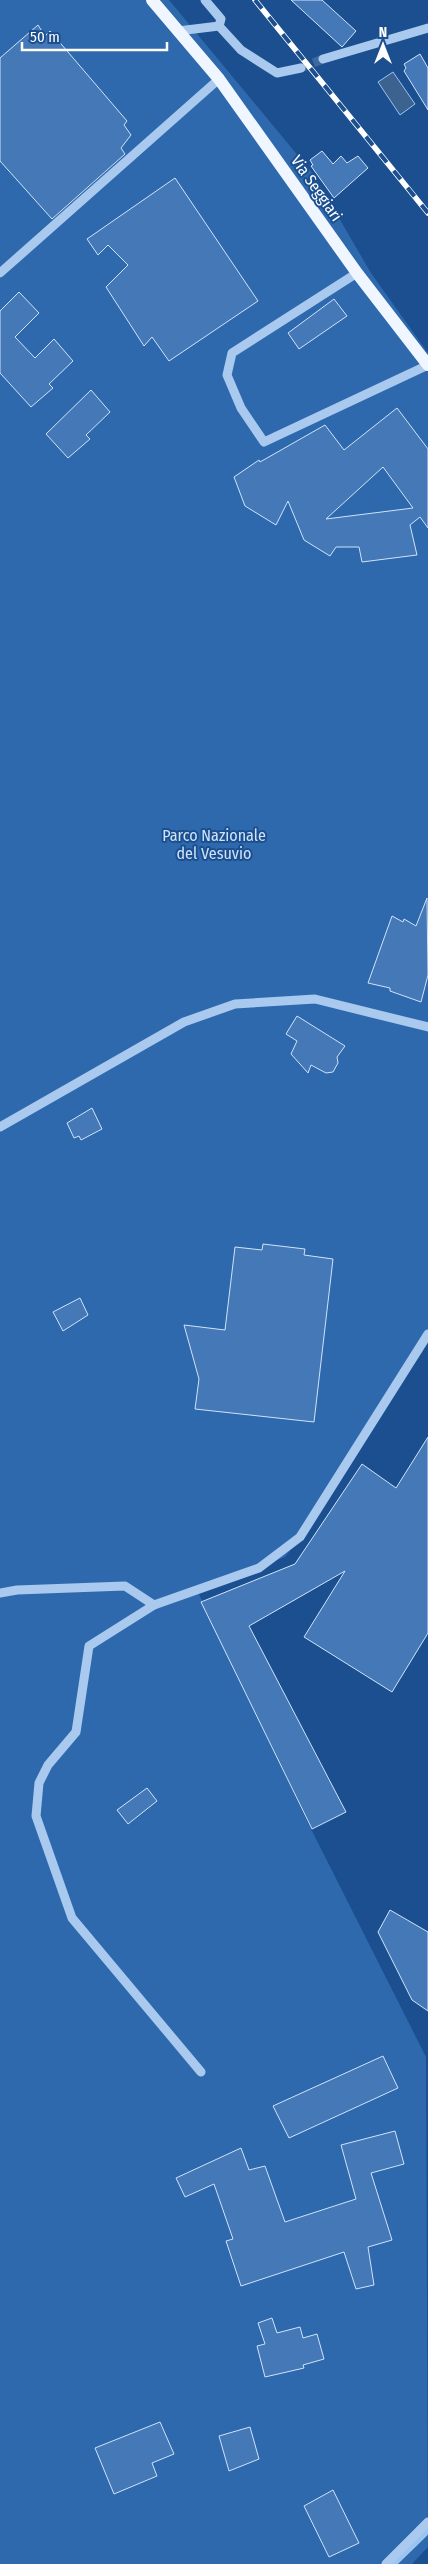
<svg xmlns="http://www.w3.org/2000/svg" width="428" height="2564" viewBox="0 0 428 2564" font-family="'Fira Sans Condensed',sans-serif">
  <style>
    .green { fill: #2e69ad }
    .water { fill: #3c6290; stroke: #9cc4f0 }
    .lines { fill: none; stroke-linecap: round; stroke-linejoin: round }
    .stream { stroke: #9cc4f0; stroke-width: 5.5 }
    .building { fill: #4478b7; stroke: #cfe3fa; fill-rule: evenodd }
    .minor-tunnel { stroke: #3d69a0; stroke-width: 9; stroke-dasharray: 9 4.5; stroke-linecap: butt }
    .minor { stroke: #a9c9ee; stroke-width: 9 }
    .major { stroke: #f0f6ff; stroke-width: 12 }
    .rail-casing { stroke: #fff; stroke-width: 5.5 }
    .rail { stroke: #1b4f8f; stroke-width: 4; stroke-dasharray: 11; stroke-linecap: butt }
    .labels { text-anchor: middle; stroke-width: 4; stroke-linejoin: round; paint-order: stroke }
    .street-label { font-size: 16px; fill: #fff; stroke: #1b4f8f }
    .park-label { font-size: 16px; fill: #cfe3fa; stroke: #1b4f8f }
  </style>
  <rect width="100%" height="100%" fill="#1b4f8f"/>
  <path class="green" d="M0,0H169L314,175L371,273L428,353V1336L308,1528L285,1557L197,1590L308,1823L426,2057L428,2547L412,2564H0Z"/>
  <path class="water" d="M393,72L415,104L400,115L378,82Z"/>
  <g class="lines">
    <path class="stream" d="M394,2564L428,2531"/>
  </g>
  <g class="building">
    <path d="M291,0H322L356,31L342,47Z"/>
    <path d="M38,25L45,36L50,31L127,121L124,125L131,135L121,148L125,154L52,219L0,161V58Z"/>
    <path d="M420,54L428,68V110L404,71L406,68L404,64Z"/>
    <path d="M322,151L333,164L341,156L347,163L358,156L368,168L334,198L311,166L313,165L310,160Z"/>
    <path d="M175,178L258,301L169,361L152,337L144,346L106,287L128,265L108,245L98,255L87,239Z"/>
    <path d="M19,292L39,313L15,337L35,358L54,339L73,361L49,384L53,388L31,407L0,373V311Z"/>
    <path d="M334,299L347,316L299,349L288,333Z"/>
    <path d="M91,390L110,412L86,435L90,439L68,458L46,434Z"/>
    <path d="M397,408L428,449V528L420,517L410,525L417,555L362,562L359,547H336L330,556L304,540L288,501L276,525L245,506L234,477L259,460L260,462L325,425L344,450ZM383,467L413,508L326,519Z"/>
    <path d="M427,898L428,975L421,1002L390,991V988L368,983L392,916L403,922L404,919L416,926Z"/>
    <path d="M297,1016L345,1046L337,1057L338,1063L333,1072L326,1073L311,1065L308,1073L291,1054L297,1041L286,1034Z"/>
    <path d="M92,1108L102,1129L81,1140L79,1136L74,1138L67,1123Z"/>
    <path d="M263,1244L305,1249L304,1255L333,1259L314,1422L195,1409L199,1379L184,1325L225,1330L235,1247L262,1250Z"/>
    <path d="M80,1298L88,1315L63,1331L53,1312Z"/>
    <path d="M428,1437V1633L392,1692L304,1637L345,1571L249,1626L346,1812L312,1829L201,1602L295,1564L362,1464L396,1488Z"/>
    <path d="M147,1788L157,1801L128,1824L117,1810Z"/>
    <path d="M390,1910L428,1932V2011L412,2000L378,1932Z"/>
    <path d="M383,2056L398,2088L289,2138L273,2106Z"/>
    <path d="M395,2131L404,2164L371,2173L392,2240L368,2247L374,2285L356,2289L344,2252L241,2286L226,2241L233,2239L214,2184L185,2197L176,2178L241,2148L249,2170L265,2166L285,2222L356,2199L341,2145Z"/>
    <path d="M272,2318L277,2333L300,2327L303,2338L317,2334L324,2359L303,2365L304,2368L265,2377L257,2346L265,2344L258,2323Z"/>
    <path d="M160,2422L174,2454L152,2463L157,2476L114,2494L95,2448Z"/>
    <path d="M250,2427L259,2459L229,2471L219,2436Z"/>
    <path d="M333,2490L359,2543L329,2557L304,2506Z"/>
  </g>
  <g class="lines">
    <path class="minor-tunnel" d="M301,68L323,59"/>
    <g class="minor">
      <path d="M205,0L221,19L219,26"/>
      <path d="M219,26L241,50L277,73L301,68"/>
      <path d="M178,31L219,26"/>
      <path d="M323,59L428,28"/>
      <path d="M0,273L219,79"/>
      <path d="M357,273L232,353L227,375L241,408L264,442L428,365"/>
      <path d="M0,1127L184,1022L235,1004L315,999L428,1027"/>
      <path d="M0,1593L17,1590L125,1586L154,1605"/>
      <path d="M201,2072L72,1918L36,1816L39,1783L48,1765L76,1732L89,1646L154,1605L259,1568L300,1537L428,1334"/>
      <path d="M386,2564L428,2522"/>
    </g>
    <path class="major" d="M152,0L219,79L357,273L428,365"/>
    <defs>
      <path id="rail" d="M255,0L428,213"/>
    </defs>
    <use href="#rail" class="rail-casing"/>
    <use href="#rail" class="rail"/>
  </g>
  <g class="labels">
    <g class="street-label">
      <text transform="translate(317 188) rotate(55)" y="6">Via Seggiari</text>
    </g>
    <g class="park-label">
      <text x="214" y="841">Parco Nazionale<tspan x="214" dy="18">del Vesuvio</tspan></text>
    </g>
  </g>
  <g transform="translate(383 45)" stroke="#1b4f8f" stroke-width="4" paint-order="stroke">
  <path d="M0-4L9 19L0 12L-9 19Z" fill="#ffffff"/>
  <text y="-8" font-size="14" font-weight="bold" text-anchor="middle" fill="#ffffff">N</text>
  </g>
  <path d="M22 42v8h145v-8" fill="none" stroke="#ffffff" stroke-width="2.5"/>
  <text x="30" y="42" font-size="15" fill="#ffffff" stroke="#1b4f8f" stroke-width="4" paint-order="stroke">50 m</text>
</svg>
